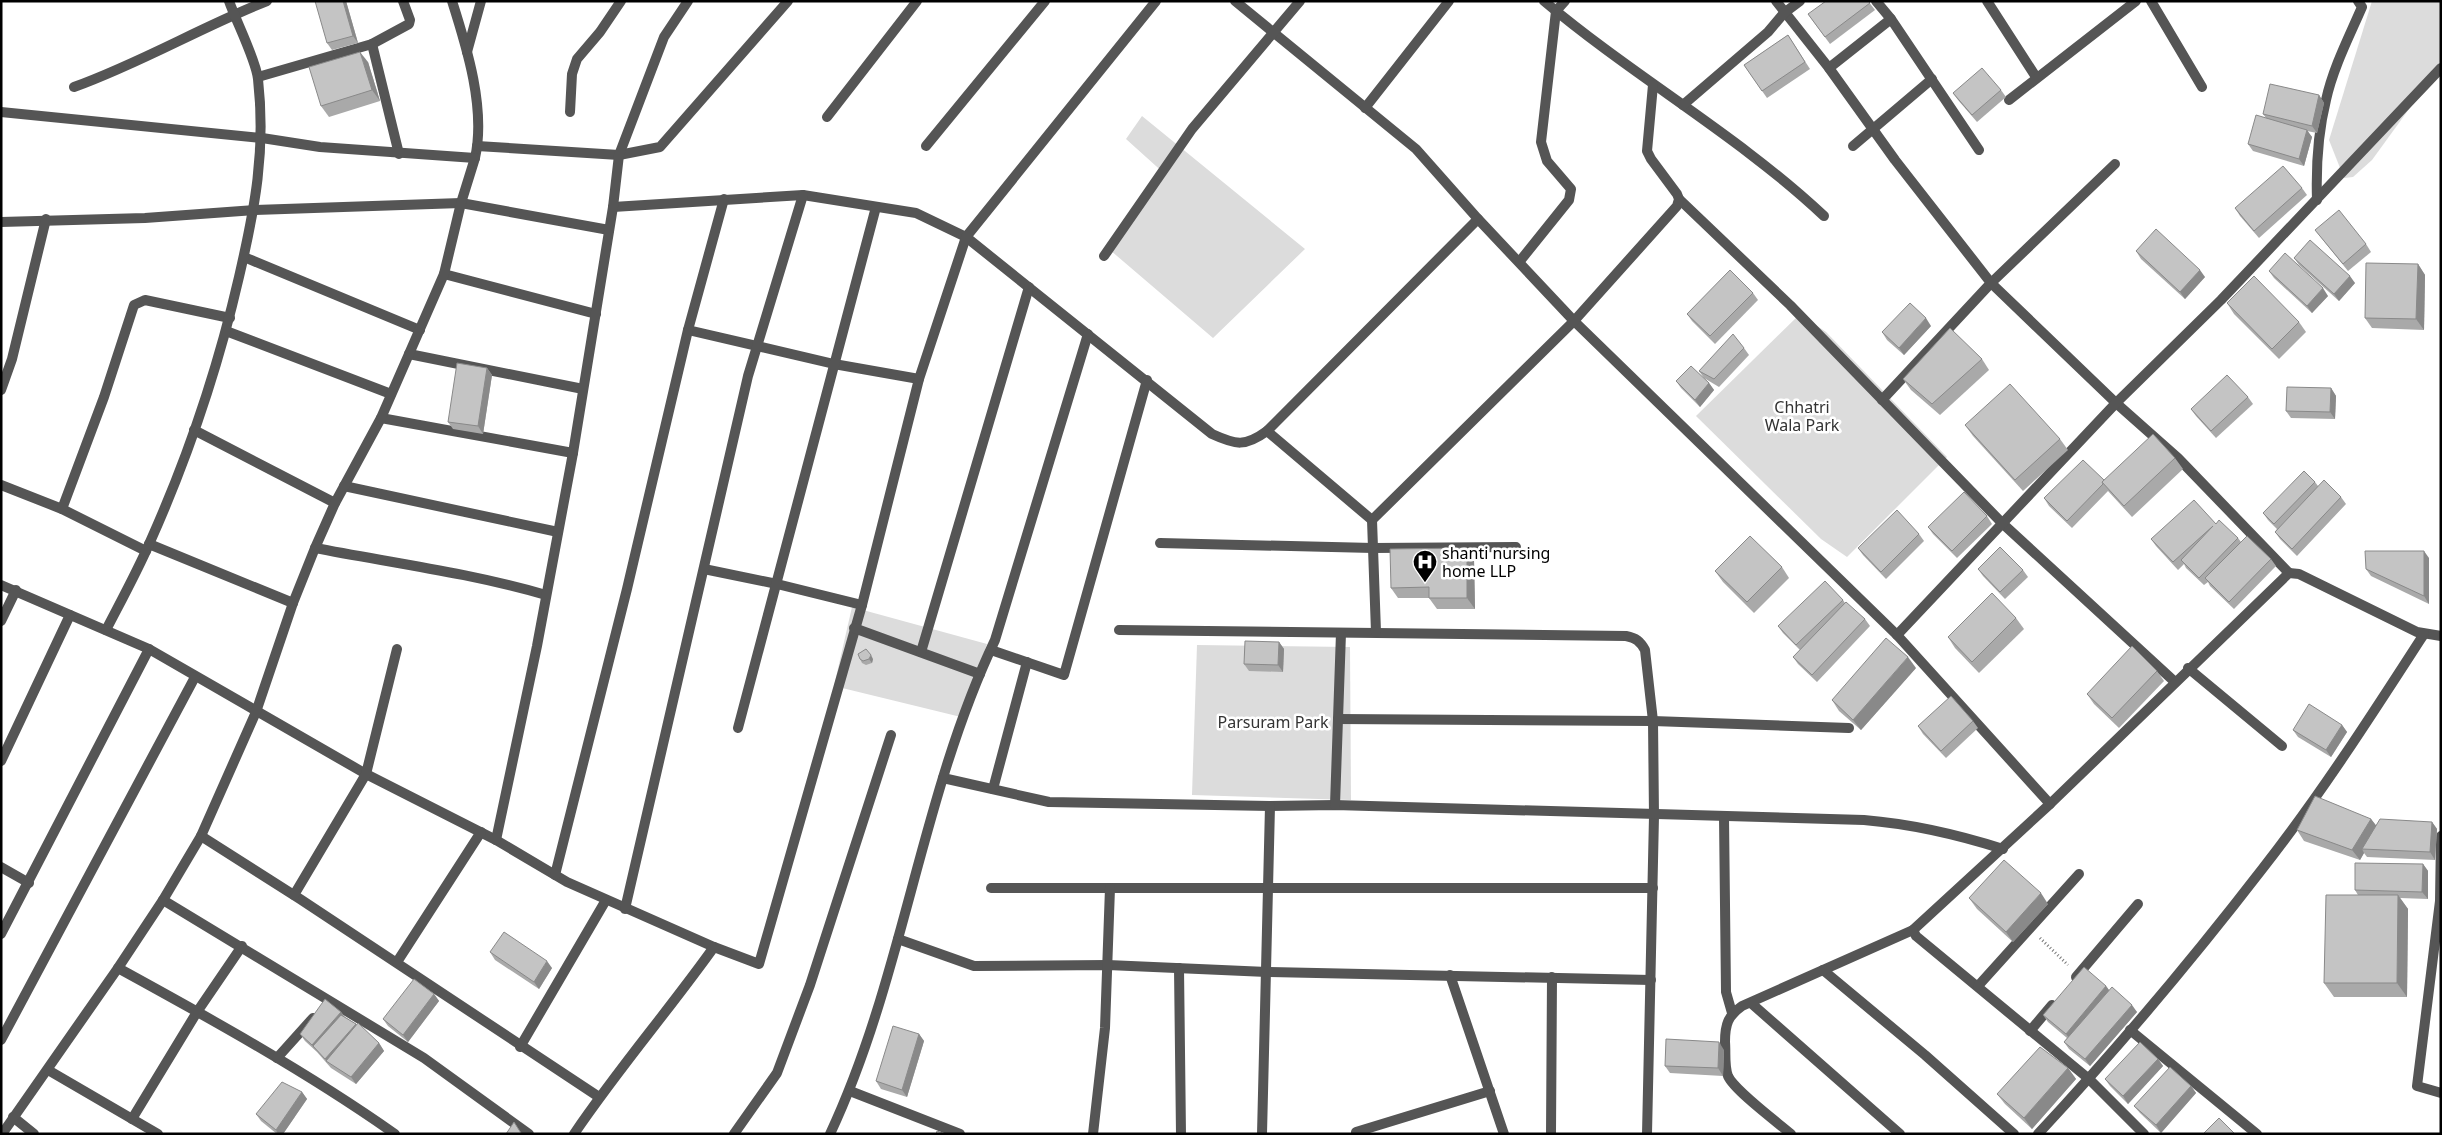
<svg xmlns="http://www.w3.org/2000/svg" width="2442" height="1135" viewBox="0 0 2442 1135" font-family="'Noto Sans',sans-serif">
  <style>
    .green { fill: #dcdcdc }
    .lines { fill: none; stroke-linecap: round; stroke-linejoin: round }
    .path { stroke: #777; stroke-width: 3; stroke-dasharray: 1 2.5; stroke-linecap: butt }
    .street { stroke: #555; stroke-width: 10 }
    .wall { fill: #a9a9a9 }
    .shaded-wall { fill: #898989 }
    .building { fill: #c4c4c4; stroke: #898989 }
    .labels { text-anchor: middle; stroke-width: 5; stroke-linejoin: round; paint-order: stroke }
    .park-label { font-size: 16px; fill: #333; stroke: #fff }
    .poi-label { font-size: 16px; fill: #000; stroke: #fff; text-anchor: start }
  </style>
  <rect width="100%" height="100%" fill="#fff"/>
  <g class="green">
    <path d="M2372,1H2441V65L2372,160L2353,177L2344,178L2329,140Z"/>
    <path d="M1142,116L1305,249L1213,338L1110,250L1166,175L1126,139Z"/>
    <path d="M1800,314L1826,332L1947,457L1847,557L1821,539L1696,416Z"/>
    <path d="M852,607L987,644L961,717L834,686Z"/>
    <path d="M1197,645L1350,647L1351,800L1192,795Z"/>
  </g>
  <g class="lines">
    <path class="path" d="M2040,938L2068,965"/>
    <g class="street">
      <path d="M1235,1L1416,149L1478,219"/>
      <path d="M1544,1C1634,77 1739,136 1824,216"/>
      <path d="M1776,1L1829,68L1895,160L1991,283L1882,400"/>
      <path d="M1876,1L1891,19L1979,150"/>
      <path d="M1987,1L2036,77"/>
      <path d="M2151,1L2202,87"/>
      <path d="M372,44L409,24L410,20L403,1"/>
      <path d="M467,52L481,1"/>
      <path d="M1829,68L1891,19"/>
      <path d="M258,77L372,44L399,154"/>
      <path d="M74,87C141,63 201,27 267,1"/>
      <path d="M2009,100L2136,1"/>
      <path d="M1683,105L1768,32L1784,13L1800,1"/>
      <path d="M1365,108L1449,1"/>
      <path d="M1,112L262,138L320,147L475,158C486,109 467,48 452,1"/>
      <path d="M570,112L572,74L577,59L600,32L621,1"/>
      <path d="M827,117L917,1"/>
      <path d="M477,146L619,155L660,147L788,1"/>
      <path d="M926,146L1045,1"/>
      <path d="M1853,146L1932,79"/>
      <path d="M2115,164L1991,283L2116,403L2178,458L2289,573"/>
      <path d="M1679,199L1790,305L2002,523L2175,682"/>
      <path d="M2317,200C2316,168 2318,132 2326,100C2333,68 2349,37 2362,7L2358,1"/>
      <path d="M613,207L803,195L916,213L966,237L1212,434C1236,445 1245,447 1267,431L1478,219L1574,321L1897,635L2050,804L2289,573L2299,574L2417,632L2441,636"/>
      <path d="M1,222L145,218L255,210L461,203L609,230"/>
      <path d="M1104,256L1192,129L1300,1"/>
      <path d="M244,257L420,330"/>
      <path d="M1520,261L1569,200L1571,189L1547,161L1541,142L1556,11L1565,1"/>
      <path d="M444,274L596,314"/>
      <path d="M688,330L834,364L919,379"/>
      <path d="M226,331L391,394"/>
      <path d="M409,354L583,389"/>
      <path d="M1,390L12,359L46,219"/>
      <path d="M381,418L573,453"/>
      <path d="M194,430L335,503"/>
      <path d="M1267,431L1372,520"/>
      <path d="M1,485L62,509L146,551"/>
      <path d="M344,486L558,532"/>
      <path d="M62,509L104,397L134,305L145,300L230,318"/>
      <path d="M1160,543L1373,548L1516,547"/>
      <path d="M149,544L293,603"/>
      <path d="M315,548C393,563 470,573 546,595"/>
      <path d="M704,569L777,584L862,605"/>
      <path d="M1,585L149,649L366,774L496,840L567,882L714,947L759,964L862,605L919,379L966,237L1156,1"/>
      <path d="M1,621L16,590"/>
      <path d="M854,628L980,674"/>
      <path d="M106,630C121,601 137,572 150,542C188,457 218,368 239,277C255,208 266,151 258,79C256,60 236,21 229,1"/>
      <path d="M1119,630L1626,636C1636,638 1640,641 1645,650L1653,721L1654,816L1647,1134"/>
      <path d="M1376,632L1372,520L1574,321L1677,206L1679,199L1677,194L1651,159L1647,151L1653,85"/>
      <path d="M1897,635L2116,403L2221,300L2441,68"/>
      <path d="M991,650L1064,675L1147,380"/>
      <path d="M921,652L1029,287"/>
      <path d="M2188,668L2282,746"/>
      <path d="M1338,719L1653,721L1849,728"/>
      <path d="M738,728L876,207"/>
      <path d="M1,761L70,615"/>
      <path d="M943,778L1049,802L1270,806L1335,805L1864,820C1912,824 1956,834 2003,849"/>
      <path d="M993,789L1027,662"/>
      <path d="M2050,804L1913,930L1916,936L2089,1079L2144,1134"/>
      <path d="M1335,805L1341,633"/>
      <path d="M1724,817L1726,992L1732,1013"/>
      <path d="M201,836L300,899L599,1097"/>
      <path d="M2441,836L2440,901L2417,1086L2441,1093"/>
      <path d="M496,840L537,646L573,453L613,207L619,155L664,37L688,1"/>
      <path d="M1,867L29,883"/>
      <path d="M555,875L627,589L688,330L724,199"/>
      <path d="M991,888H1653"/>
      <path d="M294,895L366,774L397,649"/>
      <path d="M163,900L424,1058L529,1134"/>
      <path d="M625,909L748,376L803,195"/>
      <path d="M1,934L149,649"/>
      <path d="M898,939L974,966L1108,965L1267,972L1651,980"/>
      <path d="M397,962L481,832"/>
      <path d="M118,968C213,1020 307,1072 395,1134"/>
      <path d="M1179,968L1181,1134"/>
      <path d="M1823,970L1925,1055L2014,1134"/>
      <path d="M1450,975L1504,1134"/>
      <path d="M2076,977L2138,904"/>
      <path d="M1978,986L2079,874"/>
      <path d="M1751,1003L1900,1134"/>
      <path d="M2130,1030L2257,1134"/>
      <path d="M2030,1031L2052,1005"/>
      <path d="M1,1040L195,677"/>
      <path d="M520,1047L606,900"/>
      <path d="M277,1058L313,1018"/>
      <path d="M48,1070L158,1134"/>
      <path d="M850,1091L960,1134"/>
      <path d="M13,1117L34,1134"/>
      <path d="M132,1119L197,1012L242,946"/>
      <path d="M1356,1132L1490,1091"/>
      <path d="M2,1134L118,968L163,900L201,836L256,712L293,603L315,548L335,503L381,418L444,274L461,203L475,158"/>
      <path d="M574,1134C618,1069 669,1010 714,947"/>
      <path d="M734,1134L777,1073L810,985L891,735"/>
      <path d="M830,1134C904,976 920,798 995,640L1088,334"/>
      <path d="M1093,1134L1105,1028L1110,888"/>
      <path d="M1262,1134L1270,806"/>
      <path d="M1551,1134L1552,977"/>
      <path d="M1791,1134C1777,1122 1734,1090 1728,1076C1724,1066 1726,1053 1725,1042C1725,1024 1728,1016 1742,1006L1913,930"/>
      <path d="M2038,1134C2117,1049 2192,960 2263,868C2321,794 2373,713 2424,634"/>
    </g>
  </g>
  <g class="wall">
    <path d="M346,1L358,43L332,50L327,43Z"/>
    <path d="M1868,1L1875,10L1830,44L1808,14Z"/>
    <path d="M1788,35L1810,69L1767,98L1744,65Z"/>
    <path d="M368,62L380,101L329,117L321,106Z"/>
    <path d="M2001,90L2006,97L1977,122L1958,100L1953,93Z"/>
    <path d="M2319,95L2324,103L2317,133L2307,131L2312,137L2304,166L2253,151L2248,144L2266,118L2263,114Z"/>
    <path d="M2302,188L2307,195L2259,238L2240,216L2235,208Z"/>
    <path d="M2315,230L2366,244L2371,252L2348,271Z"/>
    <path d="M2136,251L2205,277L2185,299L2141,259Z"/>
    <path d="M2294,258L2355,283L2339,301L2299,265Z"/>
    <path d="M2418,264L2425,275L2424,330L2372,328L2365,318Z"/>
    <path d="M2269,271L2328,296L2312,313L2274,278Z"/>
    <path d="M1753,293L1758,300L1715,344L1692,321L1687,314Z"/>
    <path d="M2227,303L2299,322L2306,332L2279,359L2234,314Z"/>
    <path d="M1931,326L1904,355L1887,340L1882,332Z"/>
    <path d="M1744,348L1749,355L1719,387L1704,378L1699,371Z"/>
    <path d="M1982,359L1989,370L1940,415L1911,390L1903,379Z"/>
    <path d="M487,368L492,375L483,434L453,429L448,422Z"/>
    <path d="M1676,381L1709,383L1714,390L1700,407L1681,388Z"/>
    <path d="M2331,388L2336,396L2335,419L2291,418L2286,411Z"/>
    <path d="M2248,397L2253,404L2216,438L2196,416L2191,409Z"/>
    <path d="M1965,425L2060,439L2068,450L2023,491L1973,436Z"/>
    <path d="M2175,458L2183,469L2132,517L2108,491L2072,528L2049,506L2044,498Z"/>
    <path d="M2315,482L2318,486L2341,497L2346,504L2297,556L2280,539L2275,532L2277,529L2268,520L2263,513Z"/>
    <path d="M1987,516L1992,524L1957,558L1933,534L1928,527Z"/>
    <path d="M2216,524L2238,538L2241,542L2271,559L2276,566L2234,609L2210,586L2208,582L2204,585L2186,568L2184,564L2178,570L2156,546L2151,539Z"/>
    <path d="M1919,534L1924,541L1886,579L1863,555L1858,548Z"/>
    <path d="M1467,548L1474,559L1475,609H1437L1429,598H1398L1391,588Z"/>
    <path d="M2429,558V604L2371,576L2366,569Z"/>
    <path d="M1782,567L1789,578L1754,613L1723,582L1715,571Z"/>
    <path d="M1978,569L2023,570L2028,577L2005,599L1983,576Z"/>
    <path d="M1843,600L1845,603L1865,619L1870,626L1817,682L1798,664L1793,657L1800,650L1783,633L1778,626Z"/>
    <path d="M2016,618L2024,629L1979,673L1955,648L1948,637Z"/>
    <path d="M1279,642L1284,649L1283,672L1249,671L1244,664Z"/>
    <path d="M860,659H873L872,663L866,665L862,663Z"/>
    <path d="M1916,668L1861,730L1839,711L1832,700Z"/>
    <path d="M2157,671L2164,681L2119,728L2094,704L2087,694Z"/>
    <path d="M1973,721L1978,728L1946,758L1923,734L1918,726Z"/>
    <path d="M2342,725L2347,732L2331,757L2298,737L2293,730Z"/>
    <path d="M2371,819L2376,826L2432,822L2437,829L2435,860L2367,857L2364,853L2360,860L2304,841L2297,830Z"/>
    <path d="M2423,864L2428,871V899L2400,898L2408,909L2407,997H2334L2324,983L2358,895L2355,890Z"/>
    <path d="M1969,898L2048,904L2013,942L1977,909Z"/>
    <path d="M490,952L552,968L539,989L495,960Z"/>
    <path d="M2106,986L2109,990L2137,1012L2090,1066L2069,1049L2064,1042L2067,1038L2048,1022L2043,1015Z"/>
    <path d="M434,994L439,1001L408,1042L388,1026L383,1019Z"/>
    <path d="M341,1012L345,1017L356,1024L379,1043L384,1051L356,1084L331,1068L317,1052L305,1041L300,1034Z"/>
    <path d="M919,1034L924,1041L907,1097L881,1089L876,1081Z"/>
    <path d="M1724,1050L1723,1076L1670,1073L1665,1066Z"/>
    <path d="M2158,1059L2163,1066L2128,1104L2110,1086L2105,1079Z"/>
    <path d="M2068,1068L2076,1079L2032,1129L2005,1104L1997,1094Z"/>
    <path d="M2191,1086L2196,1093L2161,1133L2140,1113L2134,1106Z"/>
    <path d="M302,1092L307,1099L283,1134H277L261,1121L256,1114Z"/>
  </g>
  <g class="shaded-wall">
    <path d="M343,1H346L358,43L353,36Z"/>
    <path d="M360,52L368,62L380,101L372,90Z"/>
    <path d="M2319,95L2324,103L2317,133L2312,126Z"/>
    <path d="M2307,130L2312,137L2304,166L2299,159Z"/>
    <path d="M2418,264L2425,275L2424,330L2416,319Z"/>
    <path d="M2200,270L2205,277L2185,299L2180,292Z"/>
    <path d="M2350,276L2355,283L2339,301L2334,294Z"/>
    <path d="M2323,288L2328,296L2312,313L2307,306Z"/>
    <path d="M1926,318L1931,326L1904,355L1899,348Z"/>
    <path d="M487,368L492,375L483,434L478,426Z"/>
    <path d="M1709,383L1714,390L1700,407L1695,400Z"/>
    <path d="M2331,388L2336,396L2335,419L2330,412Z"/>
    <path d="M1467,548L1474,559L1475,609L1467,598Z"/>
    <path d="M2424,551L2429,558V604L2424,596Z"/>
    <path d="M1279,642L1284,649L1283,672L1278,665Z"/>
    <path d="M871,655L873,659L872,663L869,659Z"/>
    <path d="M1908,657L1916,668L1861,730L1853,720Z"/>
    <path d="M2342,725L2347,732L2331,757L2326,750Z"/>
    <path d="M2371,819L2379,829L2362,849L2364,853L2360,860L2352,850Z"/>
    <path d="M2432,822L2437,829L2435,860L2430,852Z"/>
    <path d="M2423,864L2428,871V899L2422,892Z"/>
    <path d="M2041,893L2048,904L2013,942L2006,932Z"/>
    <path d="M2398,895L2408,909L2407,997L2397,983Z"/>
    <path d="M547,961L552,968L539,989L534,982Z"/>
    <path d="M2106,986L2111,993L2071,1041L2066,1034Z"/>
    <path d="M434,994L439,1001L408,1042L403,1035Z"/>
    <path d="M2132,1005L2137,1012L2090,1066L2085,1059Z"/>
    <path d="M341,1012L346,1020L313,1046L317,1052L312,1045Z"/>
    <path d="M356,1024L361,1032L327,1062L325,1059Z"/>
    <path d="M919,1034L924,1041L907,1097L902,1090Z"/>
    <path d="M1719,1042L1724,1050L1723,1076L1718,1068Z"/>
    <path d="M379,1043L384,1051L356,1084L351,1077Z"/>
    <path d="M2158,1059L2163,1066L2128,1104L2123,1096Z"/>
    <path d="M2068,1068L2076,1079L2032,1129L2024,1118Z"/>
    <path d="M2191,1086L2196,1093L2161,1133L2156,1125Z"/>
    <path d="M302,1092L307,1099L283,1134H278L276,1130Z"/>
  </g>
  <g class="building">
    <path d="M315,1H343L353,36L327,43Z"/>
    <path d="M1826,1H1868L1870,3L1825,37L1808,14Z"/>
    <path d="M1788,35L1805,62L1762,91L1744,65Z"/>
    <path d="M360,52L372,90L321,106L309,67Z"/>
    <path d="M1982,68L2001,90L1972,115L1953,93Z"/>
    <path d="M2270,84L2319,95L2312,126L2263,114Z"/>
    <path d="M2256,115L2307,130L2299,159L2248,144Z"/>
    <path d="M2283,166L2302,188L2254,231L2235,208Z"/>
    <path d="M2339,210L2366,244L2343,264L2315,230Z"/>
    <path d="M2156,229L2200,270L2180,292L2136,251Z"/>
    <path d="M2310,240L2350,276L2334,294L2294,258Z"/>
    <path d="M2285,253L2323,288L2307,306L2269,271Z"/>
    <path d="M2366,263L2418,264L2416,319L2365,318Z"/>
    <path d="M1730,270L1753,293L1710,336L1687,314Z"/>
    <path d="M2254,276L2299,322L2272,349L2227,303Z"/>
    <path d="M1910,303L1926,318L1899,348L1882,332Z"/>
    <path d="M1950,328L1982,359L1932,404L1903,379Z"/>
    <path d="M1733,334L1744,348L1714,379L1699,371Z"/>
    <path d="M457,363L487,368L478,426L448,422Z"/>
    <path d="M1691,366L1709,383L1695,400L1676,381Z"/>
    <path d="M2227,375L2248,397L2211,431L2191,409Z"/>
    <path d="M2010,384L2060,439L2015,480L1965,425Z"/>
    <path d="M2287,387L2331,388L2330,412L2286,411Z"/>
    <path d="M2153,434L2175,458L2124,506L2102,482Z"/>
    <path d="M2083,460L2104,480L2102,482L2103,484L2067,521L2044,498Z"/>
    <path d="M2304,471L2315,482L2274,524L2263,513Z"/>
    <path d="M2324,480L2341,497L2292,549L2275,532Z"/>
    <path d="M1964,492L1987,516L1952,551L1928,527Z"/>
    <path d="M2194,500L2216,524L2219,520L2238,538L2199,578L2181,560L2213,526L2173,562L2151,539Z"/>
    <path d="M1897,510L1919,534L1881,572L1858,548Z"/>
    <path d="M1750,536L1782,567L1747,602L1715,571Z"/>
    <path d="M2247,536L2271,559L2229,602L2205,578Z"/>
    <path d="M2000,547L2023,570L2000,592L1978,569Z"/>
    <path d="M1467,548V598H1429V587L1391,588L1390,549Z"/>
    <path d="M2365,551H2424V596L2366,569Z"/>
    <path d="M1825,581L1843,600L1796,645L1778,626Z"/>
    <path d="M1992,593L2016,618L1972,662L1948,637Z"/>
    <path d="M1846,602L1865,619L1812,675L1793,657Z"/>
    <path d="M1886,638L1908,657L1853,720L1832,700Z"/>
    <path d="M1245,641L1279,642L1278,665L1244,664Z"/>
    <path d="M2132,646L2157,671L2112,718L2087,694Z"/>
    <path d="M866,649L871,655L869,659L863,661L860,659L858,654Z"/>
    <path d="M1951,696L1973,721L1941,751L1918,726Z"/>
    <path d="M2309,704L2342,725L2326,750L2293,730Z"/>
    <path d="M2315,796L2371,819L2352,850L2297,830Z"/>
    <path d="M2380,819L2432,822L2430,852L2362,849Z"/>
    <path d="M2004,860L2041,893L2006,932L1969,898Z"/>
    <path d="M2355,863L2423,864L2422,892L2355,890Z"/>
    <path d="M2326,895H2398L2397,983H2324Z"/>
    <path d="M504,932L547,961L534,982L490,952Z"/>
    <path d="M2084,967L2106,986L2066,1034L2043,1015Z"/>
    <path d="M414,979L434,994L403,1035L383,1019Z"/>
    <path d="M2112,987L2132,1005L2085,1059L2064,1042Z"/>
    <path d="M325,999L341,1012L312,1045L300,1034Z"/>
    <path d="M341,1015L356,1024L325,1059L313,1046Z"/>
    <path d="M358,1023L379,1043L351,1077L326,1061Z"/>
    <path d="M893,1026L919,1034L902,1090L876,1081Z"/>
    <path d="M1666,1039L1719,1042L1718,1068L1665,1066Z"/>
    <path d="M2140,1042L2158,1059L2123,1096L2105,1079Z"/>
    <path d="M2040,1047L2068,1068L2024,1118L1997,1094Z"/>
    <path d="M2170,1067L2191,1086L2156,1125L2134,1106Z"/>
    <path d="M282,1082L302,1092L276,1130L256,1114Z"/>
    <path d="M2219,1118L2235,1134H2203Z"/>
    <path d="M514,1122L521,1133L520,1134H506Z"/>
    <path d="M937,1131L946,1134H936Z"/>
  </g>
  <defs>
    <symbol id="hospital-pin" viewBox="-11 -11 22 30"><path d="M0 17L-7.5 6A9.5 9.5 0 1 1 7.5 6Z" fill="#000" stroke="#fff"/><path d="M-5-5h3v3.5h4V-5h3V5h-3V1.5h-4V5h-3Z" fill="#fff"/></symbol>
  </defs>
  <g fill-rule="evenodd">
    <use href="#hospital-pin" x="1411" y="548" width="28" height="38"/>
  </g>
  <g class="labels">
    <g class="park-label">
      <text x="1802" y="413">Chhatri<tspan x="1802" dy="18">Wala Park</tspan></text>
      <text x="1273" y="728">Parsuram Park</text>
    </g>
    <g class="poi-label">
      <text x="1442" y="559">shanti nursing<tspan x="1442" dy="18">home LLP</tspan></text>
    </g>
  </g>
  <rect width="2442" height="1135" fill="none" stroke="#000000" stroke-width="5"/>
</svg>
